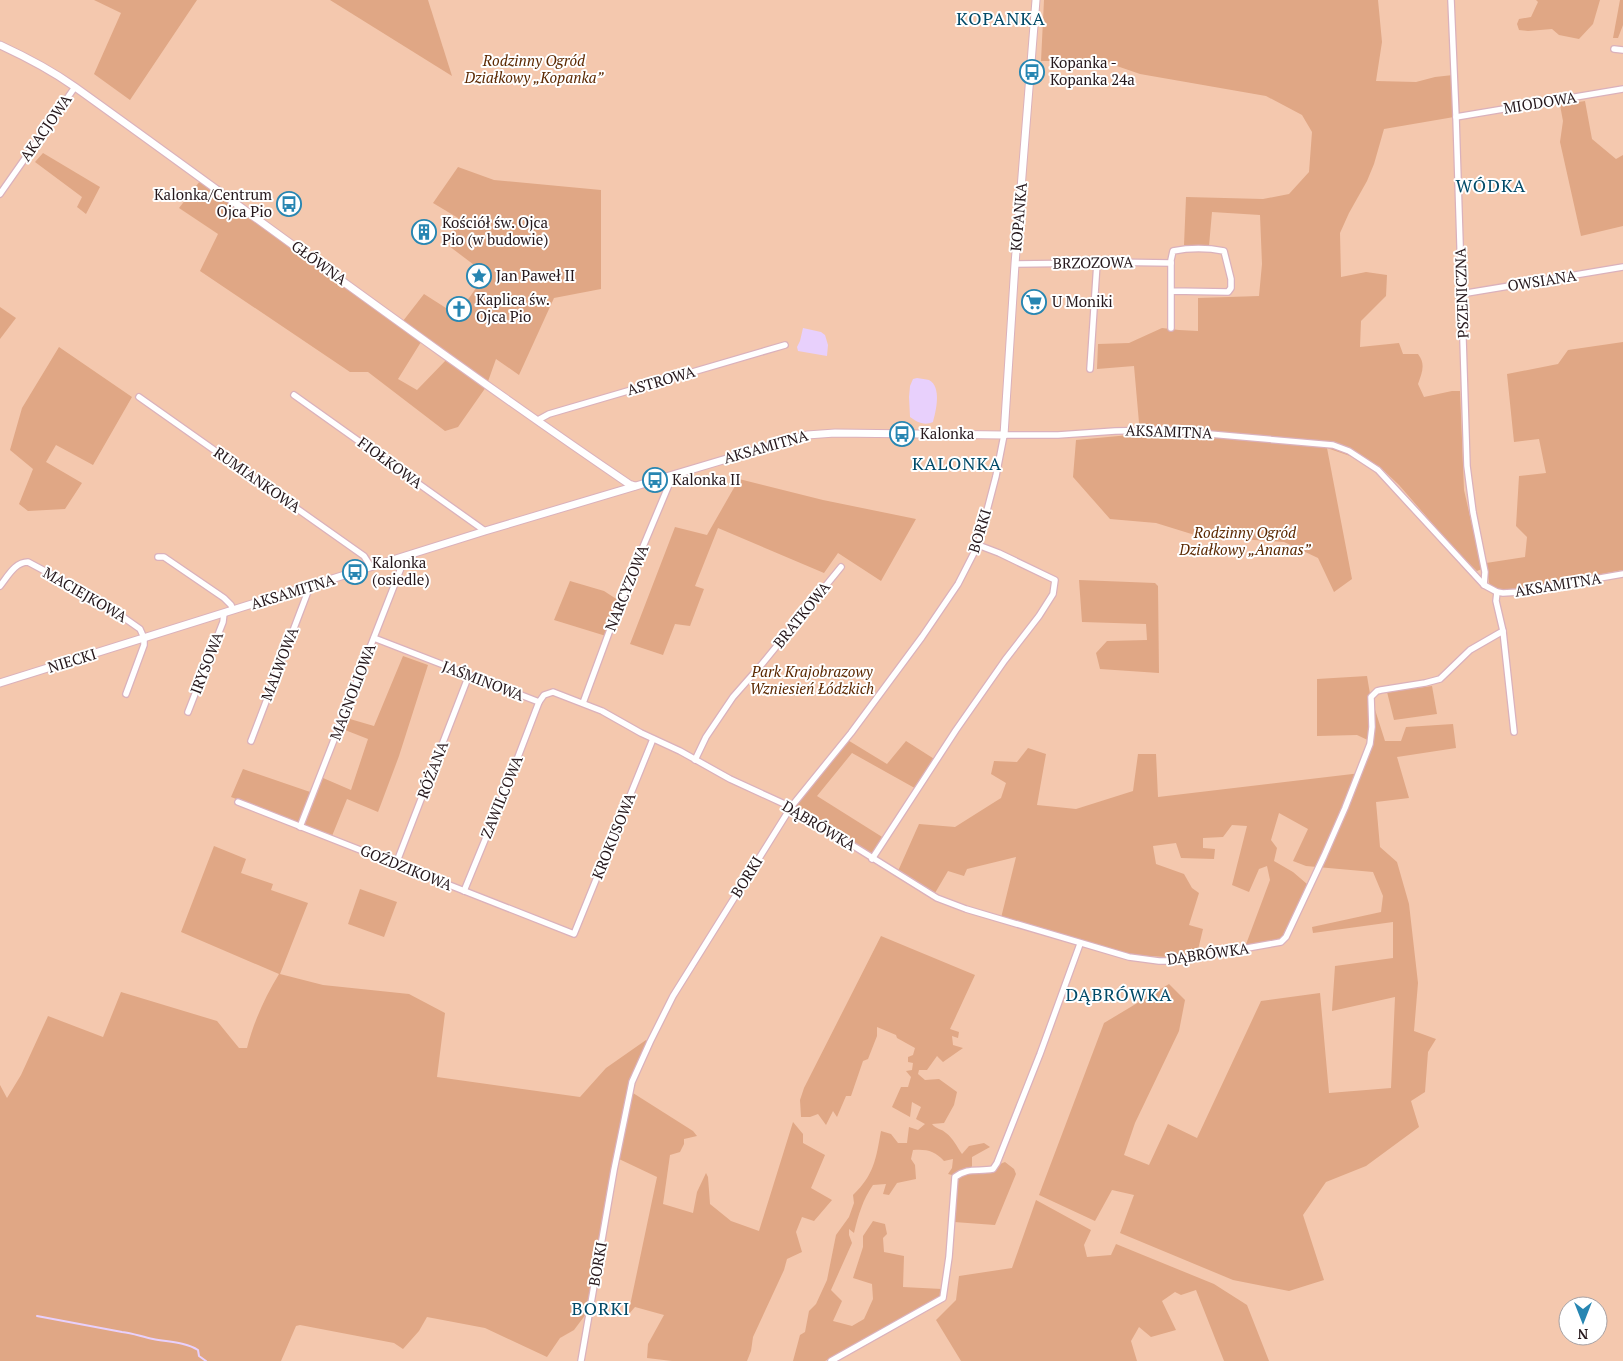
<svg xmlns="http://www.w3.org/2000/svg" width="1623" height="1361" viewBox="0 0 1623 1361" font-family="'PT Serif',serif">
  <style>
    .green { fill: #f4c8ae; fill-rule: evenodd }
    .forest { fill: #e0a785; fill-rule: evenodd }
    .water { fill: #e8d0fc }
    .lines { fill: none; stroke-linecap: round; stroke-linejoin: round }
    .stream { stroke: #e8d0fc; stroke-width: 2 }
    .minor-casing { stroke: #dab1bc; stroke-width: 8 }
    .tertiary-casing { stroke: #dab1bc; stroke-width: 9 }
    .minor { stroke: #fff; stroke-width: 5.5 }
    .tertiary { stroke: #fff; stroke-width: 7 }
    .labels { text-anchor: middle; stroke-width: 4; stroke-linejoin: round; paint-order: stroke }
    .park-label { font-size: 15px; font-style: italic; fill: #5b2800; stroke: #fff }
    .poi-label { font-size: 15px; fill: #25171b; stroke: #fff; text-anchor: start }
    .street-label { font-size: 15px; fill: #25171b; stroke: #fff }
    .quarter-label { font-size: 18px; letter-spacing: 1px; fill: #014a68; stroke: #fff }
  </style>
  <rect width="100%" height="100%" fill="#fcf3f5"/>
  <path class="green" d="M0,0H1623V1361H0ZM1568,1306H1598V1336H1568Z"/>
  <g class="forest">
    <path d="M94,0H197L130,100L94,74L121,13Z"/>
    <path d="M330,0H428L452,76Z"/>
    <path d="M1044,0H1378L1382,42L1376,81L1416,82L1435,77L1453,75L1454,117L1384,129L1374,164L1367,181L1349,213L1340,233L1341,277L1366,272L1387,275L1386,296L1361,321L1360,347L1399,343L1403,354H1418C1426,364 1422,373 1418,384L1424,397L1452,391H1460L1464,490L1482,569L1477,571L1459,554L1399,485L1379,466L1327,448L1352,579L1334,592L1318,558L1284,542L1198,536L1156,523L1110,519L1073,477L1076,440L1140,434L1134,366L1097,369L1098,344L1129,343L1162,328L1179,330L1198,331V298L1259,296L1262,264L1260,215L1212,212L1209,246L1184,245L1186,197L1263,199L1289,194L1309,172L1312,132L1302,115L1266,96L1140,74L1111,64L1087,61H1041Z"/>
    <path d="M1536,0H1600L1593,24L1579,39L1559,35L1552,29L1528,31L1519,30L1517,24L1519,19L1531,17L1538,2Z"/>
    <path d="M1620,0H1623V25L1618,38H1613Z"/>
    <path d="M1585,101L1592,139L1616,159L1623,155V226L1581,236L1560,142L1563,121L1560,105Z"/>
    <path d="M43,153L100,187L86,214L77,207L82,197L35,162Z"/>
    <path d="M458,167L494,180L601,190V289L554,298L519,375L496,359L486,387L458,427L445,431L368,372H350L200,271L218,234L179,208L200,181L403,321L424,294L457,315L486,274L449,246L458,218L433,203ZM421,342L447,359L417,390L398,379Z"/>
    <path d="M0,307L16,318L0,339Z"/>
    <path d="M1623,342V570L1539,586L1501,590L1492,588L1489,583L1486,563L1525,557L1527,537L1516,526L1519,476L1546,473L1539,439L1514,442L1507,374L1558,364L1568,350Z"/>
    <path d="M59,347L132,397L93,465L56,445L46,462L82,483L65,509L28,511L19,504L33,469L10,450L22,408Z"/>
    <path d="M739,479L823,500L916,519L881,581L838,553L824,573L718,528L695,586L704,589L690,626L675,624L663,655L630,644L675,527L707,535Z"/>
    <path d="M1079,580L1155,583L1158,586L1159,673L1100,669L1096,653L1107,641L1147,640L1146,624L1082,622Z"/>
    <path d="M570,581L604,591L621,602L606,636L554,620Z"/>
    <path d="M403,656L428,665L399,756L378,812L347,799L332,836L231,797L243,769L316,794L323,778L351,790L368,739L345,730L350,719L374,726Z"/>
    <path d="M1367,676L1370,694L1385,741H1401L1406,727L1453,724L1456,748L1397,757L1409,798L1376,802L1380,847L1397,862L1409,904L1418,983L1414,1031L1436,1039L1428,1052L1425,1092L1411,1101L1419,1127L1366,1166L1326,1182L1303,1215L1324,1280L1289,1291L1233,1280L1120,1233L1134,1195L1112,1190L1095,1221L1039,1195L1104,1023L1169,984L1185,1000L1179,1031L1135,1123L1124,1155L1149,1165L1168,1124L1197,1138L1261,1001L1320,993L1329,1093L1391,1088L1395,997L1332,1011L1335,966L1393,958V922L1313,933L1312,927L1381,912L1383,896L1373,872L1306,866L1293,861L1308,829L1279,813L1271,840L1277,848L1274,861L1293,872L1307,884L1282,939L1245,947L1270,880L1267,866L1259,869L1249,892L1232,885L1247,826L1232,825L1223,837L1203,838V848L1215,849L1214,859L1181,858L1176,843L1153,846L1156,864L1184,874L1192,888L1199,893L1189,925L1203,929L1197,954L1167,957L1130,955L1001,918L1016,857L967,869L964,876L948,871L935,893L898,871L919,824L955,827L1001,798L1006,783L991,774L994,761L1017,762L1028,748L1046,754L1037,805L1076,809L1133,791L1138,754H1156L1158,797L1361,773L1374,743L1357,735L1317,736V679Z"/>
    <path d="M1432,686L1437,714L1394,720L1387,692Z"/>
    <path d="M846,739L887,764L906,741L939,762L920,791L852,753L817,796L887,840L874,862L795,813L791,812L790,806Z"/>
    <path d="M214,846L246,859L241,873L273,884L271,890L308,903L280,974L323,985L409,994L445,1013L437,1077L580,1097L606,1068L646,1040L649,1041L631,1081L608,1191L586,1314L574,1330L560,1338L547,1357L485,1328L427,1317L419,1331L403,1349L394,1343L300,1325L296,1326L281,1361H0V1085L7,1098L21,1075L48,1016L103,1037L121,992L217,1021L239,1048H247C254,1021 265,997 279,974L181,932Z"/>
    <path d="M360,889L397,902L384,937L348,924Z"/>
    <path d="M881,936L975,975L950,1029L959,1032L958,1038L952,1036L953,1045L963,1048L943,1062L937,1056L927,1070H919L918,1074L925,1080L939,1079L957,1092L954,1105L944,1123L932,1124C936,1129 942,1129 946,1133C953,1138 957,1147 962,1154L969,1146L984,1143L990,1147L972,1157V1173L994,1170L1000,1164L1005,1162L1014,1169L1016,1174L995,1225L954,1222L956,1186L960,1177L948,1174L952,1168L953,1159L944,1161C935,1151 927,1149 913,1150L911,1159L915,1165L916,1179L897,1183L889,1195L883,1194L886,1184L873,1185C863,1199 858,1216 854,1233L849,1229V1235L852,1243L831,1290L842,1301L833,1321L852,1326L864,1319L873,1299L872,1284L853,1278L863,1247V1236L873,1221L885,1224L887,1234L883,1238L884,1252L904,1256L903,1287L942,1289V1295L825,1361H793L800,1335L805,1332L809,1311L816,1304L827,1280L836,1235L849,1217L854,1203L853,1195C874,1175 876,1159 881,1131L891,1134L898,1143H907L909,1127L918,1130L925,1124L916,1119L921,1107L912,1102L910,1117L892,1107L901,1087H908L911,1077L906,1071L912,1070L913,1063L908,1062V1057L913,1055L915,1048L897,1038L896,1035L877,1027V1036L868,1059L863,1061L851,1096H846L837,1117L833,1111L826,1125L818,1114L810,1117H801L800,1100L804,1088Z"/>
    <path d="M633,1093L693,1131L697,1136L684,1139V1144L680,1152L670,1155L663,1204L693,1213L697,1192L706,1173L708,1177L710,1204L731,1221L759,1231L793,1122L803,1134V1143L825,1155L811,1188L832,1200L814,1221L802,1217L796,1232L802,1252L787,1259L784,1270L753,1337L751,1351L747,1361H672L647,1358L648,1344L664,1315L635,1307L628,1315L657,1177L619,1159Z"/>
    <path d="M1036,1200L1091,1230L1084,1245L1087,1257L1111,1255L1116,1244L1214,1284L1247,1305L1269,1361H1224L1196,1290L1181,1295L1175,1292L1162,1301L1176,1330L1151,1337L1139,1327L1131,1341L1137,1361H961L936,1320L956,1300L959,1276L1012,1268Z"/>
  </g>
  <g class="water">
    <path d="M803,328L821,332L825,335L828,345L827,356L798,351L797,347L800,341Z"/>
    <path d="M917,378C921,379 926,379 929,380C942,387 936,411 933,422C924,426 917,422 910,417L909,397L910,386L913,379Z"/>
  </g>
  <g class="lines">
    <path class="stream" d="M37,1316L122,1332C133,1333 142,1337 153,1339C168,1342 186,1342 198,1350L199,1356L206,1361"/>
    <defs>
      <g id="minor">
        <path d="M1451,0L1456,117L1467,466L1473,512L1485,572L1484,585"/>
        <path d="M1614,49L1623,50"/>
        <path d="M1456,117L1623,89"/>
        <path d="M0,194L75,87"/>
        <path d="M1015,264L1097,263L1104,262L1171,263"/>
        <path d="M1461,294L1623,267"/>
        <path d="M1171,328V260L1173,251C1189,248 1208,248 1224,251L1231,279V288L1228,292L1171,291"/>
        <path d="M1090,369L1097,263"/>
        <path d="M294,395L485,531"/>
        <path d="M139,397L364,556L371,567"/>
        <path d="M538,420L549,414L785,345"/>
        <path d="M158,557H164L224,598L231,605L233,610"/>
        <path d="M0,586C8,576 15,562 28,562L99,600L140,629L144,638V645L126,694"/>
        <path d="M1503,631L1514,732"/>
        <path d="M374,638L539,702"/>
        <path d="M583,703L622,597L673,475"/>
        <path d="M188,712L223,622L224,613"/>
        <path d="M251,741L307,594L308,587"/>
        <path d="M695,760L706,737L733,697L762,664L841,567"/>
        <path d="M238,802L574,934L653,739"/>
        <path d="M300,827L401,568L402,557"/>
        <path d="M872,859L956,730L1005,660L1039,616L1053,594L1055,580L999,553L978,545"/>
        <path d="M396,864L469,675"/>
        <path d="M464,891L505,791L539,702L544,695L553,692L602,711L641,733L680,751L730,779L791,807L937,898L966,909L1129,957L1159,961H1174L1281,942L1286,937L1324,856L1345,808L1370,744L1372,727L1371,697L1377,691L1381,690L1425,683L1440,679L1470,650L1503,631L1496,601L1497,592"/>
        <path d="M581,1361L614,1170L632,1082L650,1042L673,996L791,807L851,733L922,637L958,584L978,545L996,476L1004,435H1058L1115,431L1164,430L1333,445L1349,451L1378,470L1484,585L1497,592L1503,593L1520,592L1623,574"/>
        <path d="M831,1361L943,1298L949,1257L955,1177C968,1167 978,1172 993,1169L997,1163L1040,1054L1080,944"/>
      </g>
      <g id="tertiary">
        <path d="M0,45C26,57 51,70 75,87C259,219 441,356 629,484L635,486"/>
        <path d="M0,683L485,531L807,435L835,433L1004,435L1015,264L1036,0"/>
      </g>
    </defs>
    <use href="#minor" class="minor-casing"/>
    <use href="#tertiary" class="tertiary-casing"/>
    <use href="#minor" class="minor"/>
    <use href="#tertiary" class="tertiary"/>
  </g>
  <defs>
    <symbol id="bus-ring" viewBox="-11 -11 22 22"><circle r="9.5" fill="#fff" stroke="#2786b2" stroke-width="1.5"/><path d="M-5-6H5V4H4V6H2V4H-2V6H-4V4H-5ZM-3.5-4V0h7V-4ZM-3.5 1.2v1.5H-2V1.2ZM2 1.2v1.5H3.5V1.2Z" fill="#2786b2"/></symbol>
    <symbol id="building-ring" viewBox="-11 -11 22 22"><circle r="9.5" fill="#fff" stroke="#2786b2" stroke-width="1.5"/><path d="M-4-6H4V6H1V3H-1V6H-4ZM-2.5-4.3h1.7v1.8h-1.7ZM.8-4.3h1.7v1.8H.8ZM-2.5-1h1.7V.8h-1.7ZM.8-1h1.7V.8H.8Z" fill="#2786b2"/></symbol>
    <symbol id="sight-ring" viewBox="-11 -11 22 22"><circle r="9.5" fill="#fff" stroke="#2786b2" stroke-width="1.5"/><path d="M0-6L1.8-2.2L6-1.7L2.9 1.2L3.7 5.4L0 3.3L-3.7 5.4L-2.9 1.2L-6-1.7L-1.8-2.2Z" fill="#2786b2"/></symbol>
    <symbol id="supermarket-ring" viewBox="-11 -11 22 22"><circle r="9.5" fill="#fff" stroke="#2786b2" stroke-width="1.5"/><path d="M-6-5.5h2.5l.6 2H6L4.5 2H-2.5L-4.4-4H-6ZM-1.5 3.2a1.3 1.3 0 1 0 .1 0ZM3 3.2a1.3 1.3 0 1 0 .1 0Z" fill="#2786b2"/></symbol>
    <symbol id="church-ring" viewBox="-11 -11 22 22"><circle r="9.5" fill="#fff" stroke="#2786b2" stroke-width="1.5"/><path d="M-1.2-6h2.4v3.5h3.3v2.4h-3.3V6h-2.4V-.1h-3.3v-2.4h3.3Z" fill="#2786b2"/></symbol>
  </defs>
  <g fill-rule="evenodd">
    <use href="#bus-ring" x="1018" y="58" width="28" height="28"/>
    <use href="#bus-ring" x="275" y="190" width="28" height="28"/>
    <use href="#building-ring" x="410" y="218" width="28" height="28"/>
    <use href="#sight-ring" x="465" y="262" width="28" height="28"/>
    <use href="#supermarket-ring" x="1020" y="288" width="28" height="28"/>
    <use href="#church-ring" x="445" y="295" width="28" height="28"/>
    <use href="#bus-ring" x="888" y="420" width="28" height="28"/>
    <use href="#bus-ring" x="641" y="466" width="28" height="28"/>
    <use href="#bus-ring" x="341" y="558" width="28" height="28"/>
  </g>
  <g class="labels">
    <g class="park-label">
      <text x="534" y="66">Rodzinny Ogród<tspan x="534" dy="17">Działkowy „Kopanka”</tspan></text>
      <text x="1245" y="538">Rodzinny Ogród<tspan x="1245" dy="17">Działkowy „Ananas”</tspan></text>
      <text x="812" y="677">Park Krajobrazowy<tspan x="812" dy="17">Wzniesień Łódzkich</tspan></text>
    </g>
    <g class="poi-label">
      <text x="1050" y="68">Kopanka -<tspan x="1050" dy="17">Kopanka 24a</tspan></text>
      <text x="272" y="200" text-anchor="end">Kalonka/Centrum<tspan x="272" dy="17">Ojca Pio</tspan></text>
      <text x="442" y="228">Kościół św. Ojca<tspan x="442" dy="17">Pio (w budowie)</tspan></text>
      <text x="496" y="281">Jan Paweł II</text>
      <text x="476" y="305">Kaplica św.<tspan x="476" dy="17">Ojca Pio</tspan></text>
      <text x="1052" y="307">U Moniki</text>
      <text x="920" y="439">Kalonka</text>
      <text x="672" y="485">Kalonka II</text>
      <text x="372" y="568">Kalonka<tspan x="372" dy="17">(osiedle)</tspan></text>
    </g>
    <g class="street-label">
      <text transform="translate(1540 103) rotate(-9)" y="5">MIODOWA</text>
      <text transform="translate(46 128) rotate(-55)" y="5">AKACJOWA</text>
      <text transform="translate(1019 217) rotate(-85)" y="5">KOPANKA</text>
      <text transform="translate(319 263) rotate(36)" y="5">GŁÓWNA</text>
      <text transform="translate(1093 263) rotate(-1)" y="5">BRZOZOWA</text>
      <text transform="translate(1542 281) rotate(-9)" y="5">OWSIANA</text>
      <text transform="translate(1462 293) rotate(-92)" y="5">PSZENICZNA</text>
      <text transform="translate(661 381) rotate(-16)" y="5">ASTROWA</text>
      <text transform="translate(1169 432) rotate(2)" y="5">AKSAMITNA</text>
      <text transform="translate(766 447) rotate(-16)" y="5">AKSAMITNA</text>
      <text transform="translate(390 463) rotate(36)" y="5">FIOŁKOWA</text>
      <text transform="translate(257 480) rotate(35)" y="5">RUMIANKOWA</text>
      <text transform="translate(980 531) rotate(-73)" y="5">BORKI</text>
      <text transform="translate(1558 585) rotate(-9)" y="5">AKSAMITNA</text>
      <text transform="translate(627 588) rotate(-68)" y="5">NARCYZOWA</text>
      <text transform="translate(293 592) rotate(-17)" y="5">AKSAMITNA</text>
      <text transform="translate(85 595) rotate(30)" y="5">MACIEJKOWA</text>
      <text transform="translate(802 615) rotate(-51)" y="5">BRATKOWA</text>
      <text transform="translate(72 661) rotate(-17)" y="5">NIECKI</text>
      <text transform="translate(207 663) rotate(-69)" y="5">IRYSOWA</text>
      <text transform="translate(280 664) rotate(-69)" y="5">MALWOWA</text>
      <text transform="translate(483 681) rotate(21)" y="5">JAŚMINOWA</text>
      <text transform="translate(353 692) rotate(-69)" y="5">MAGNOLIOWA</text>
      <text transform="translate(433 770) rotate(-69)" y="5">RÓŻANA</text>
      <text transform="translate(502 797) rotate(-68)" y="5">ZAWILCOWA</text>
      <text transform="translate(819 826) rotate(31)" y="5">DĄBRÓWKA</text>
      <text transform="translate(614 836) rotate(-68)" y="5">KROKUSOWA</text>
      <text transform="translate(406 868) rotate(22)" y="5">GOŹDZIKOWA</text>
      <text transform="translate(747 877) rotate(-58)" y="5">BORKI</text>
      <text transform="translate(1208 954) rotate(-8)" y="5">DĄBRÓWKA</text>
      <text transform="translate(598 1264) rotate(-80)" y="5">BORKI</text>
    </g>
    <g class="quarter-label">
      <text x="1001" y="25">KOPANKA</text>
      <text x="1491" y="192">WÓDKA</text>
      <text x="957" y="470">KALONKA</text>
      <text x="1119" y="1001">DĄBRÓWKA</text>
      <text x="601" y="1315">BORKI</text>
    </g>
  </g>
  <g transform="translate(1583 1321) rotate(180)"><circle r="24" fill="#ffffff" stroke="#a8a2a4"/>
  <path d="M0-4L9 19L0 12L-9 19Z" fill="#2786b2"/>
  <text y="-8" font-size="14" font-weight="bold" text-anchor="middle" fill="#25171b">N</text>
  </g>
</svg>
